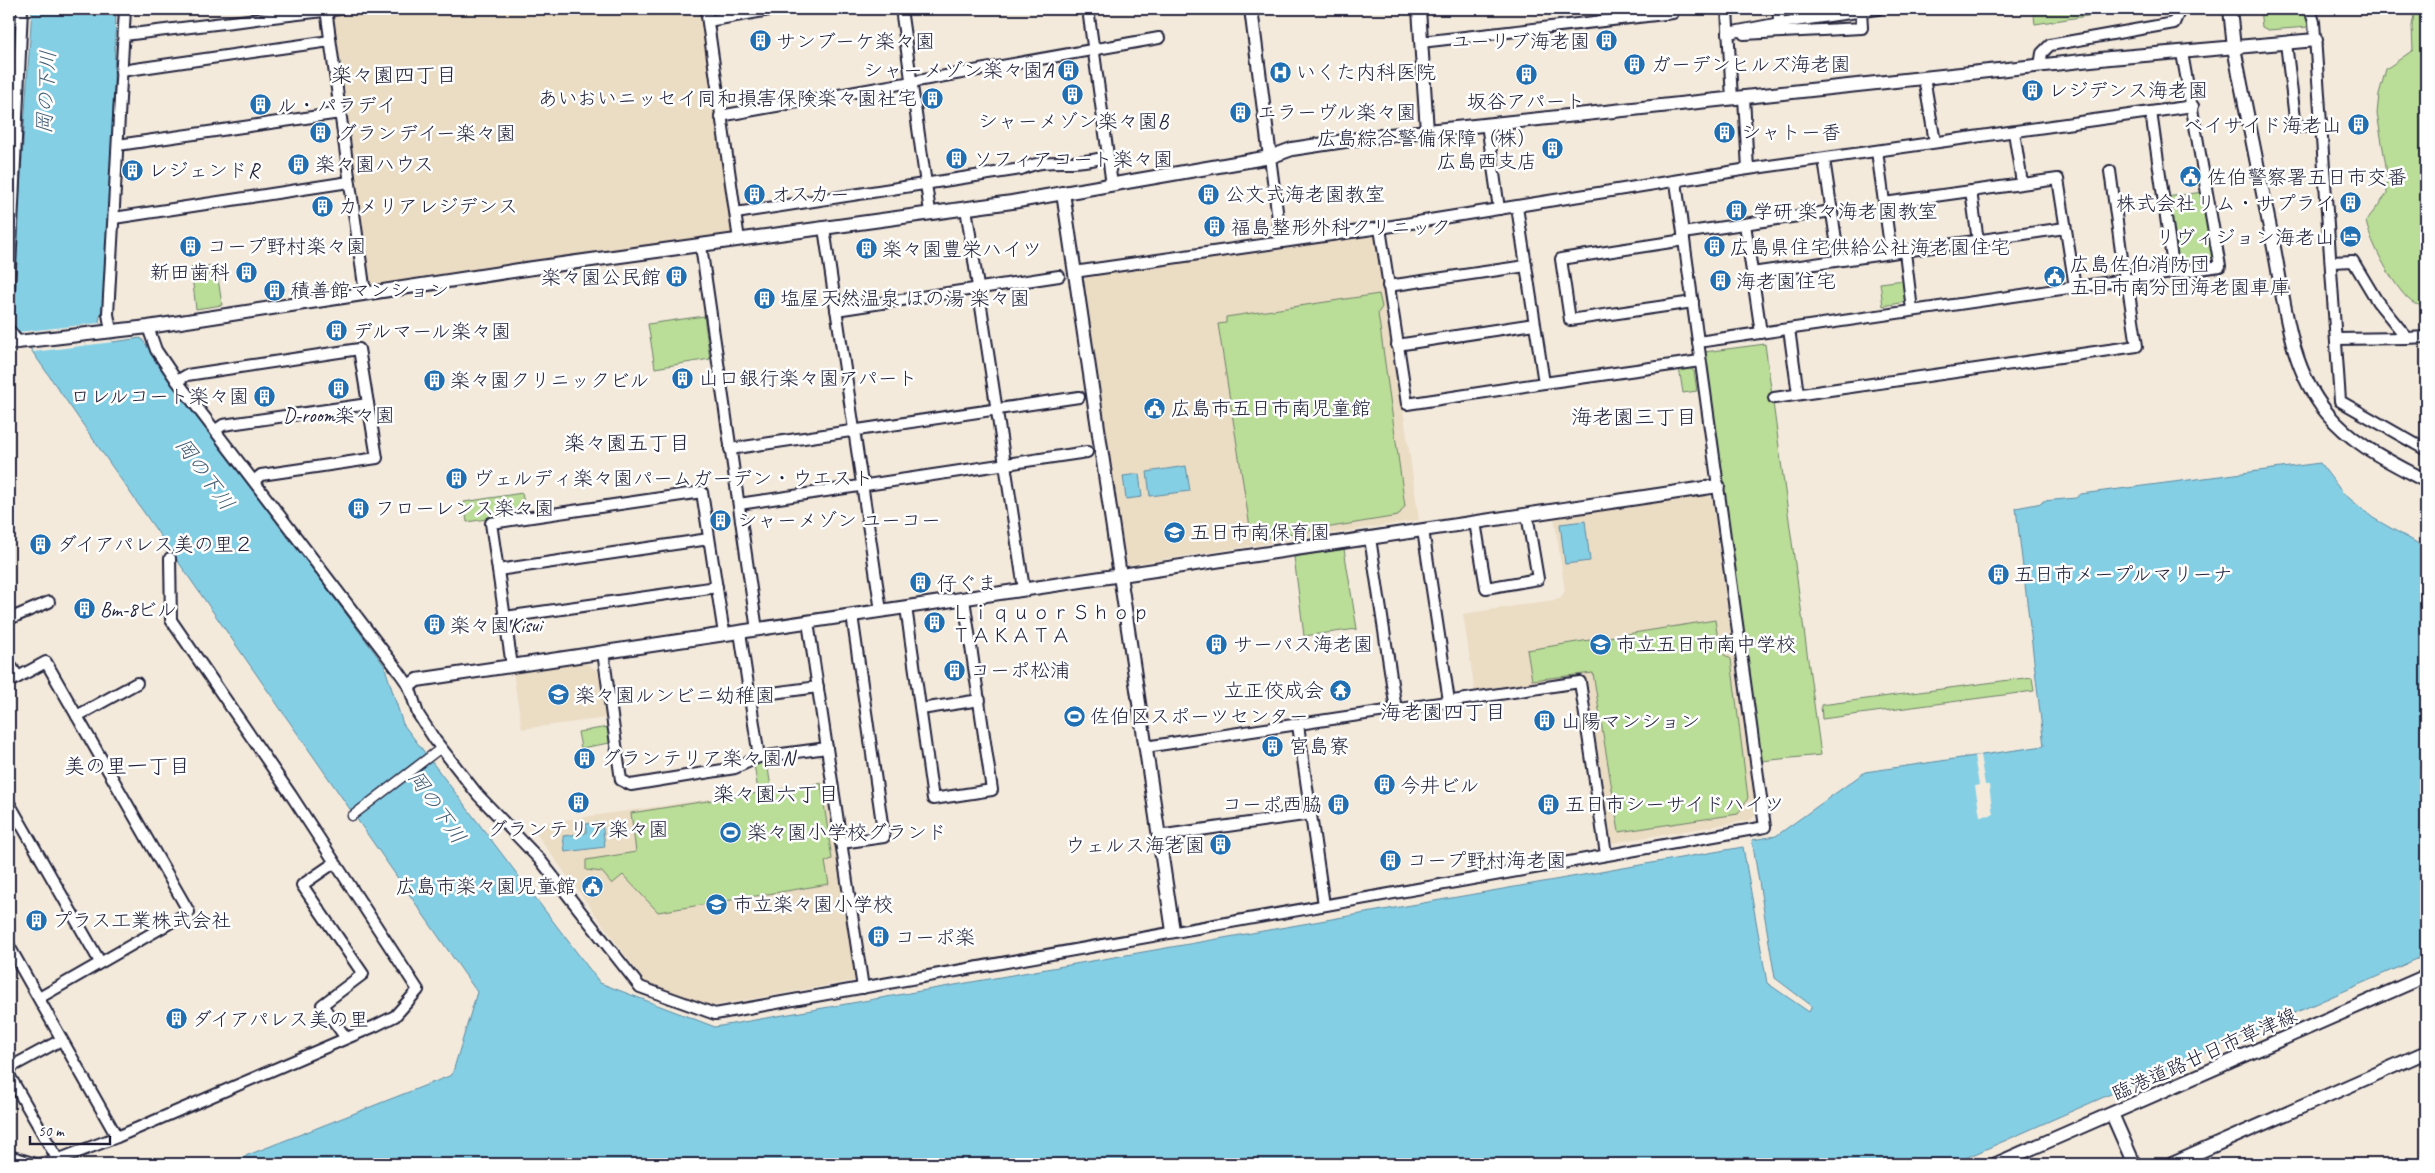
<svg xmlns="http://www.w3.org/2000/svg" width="2435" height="1173" viewBox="0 0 2435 1173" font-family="Caveat,'Klee One',sans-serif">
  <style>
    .built { fill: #ebdcc4 }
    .green { fill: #badd97; stroke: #6e8069 }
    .water { fill: #85cfe5; stroke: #5d8aa1 }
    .pier { fill: #f3eadc }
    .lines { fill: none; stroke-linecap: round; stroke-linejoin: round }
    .pedestrian-casing { stroke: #22223b; stroke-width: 11 }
    .minor-casing { stroke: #22223b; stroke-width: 14 }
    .tertiary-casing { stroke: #22223b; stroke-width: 16 }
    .pedestrian { stroke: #fff; stroke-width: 8 }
    .minor { stroke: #fff; stroke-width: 10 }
    .tertiary { stroke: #fff; stroke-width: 12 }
    .labels { text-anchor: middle; stroke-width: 5; stroke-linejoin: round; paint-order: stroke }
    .poi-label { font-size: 20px; fill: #22223b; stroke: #fff; text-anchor: start }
    .street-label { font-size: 20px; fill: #22223b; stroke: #fff }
    .neighbourhood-label { font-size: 21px; fill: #22223b; stroke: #fff }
    .water-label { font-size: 21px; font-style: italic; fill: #455f76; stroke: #fff }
  </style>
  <rect width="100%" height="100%" fill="#f3eadc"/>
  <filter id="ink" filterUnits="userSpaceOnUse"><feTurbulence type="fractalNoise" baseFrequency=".02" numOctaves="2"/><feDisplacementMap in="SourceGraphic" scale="10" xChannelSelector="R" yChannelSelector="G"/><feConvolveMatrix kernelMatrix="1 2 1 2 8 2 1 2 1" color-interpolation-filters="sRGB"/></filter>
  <g filter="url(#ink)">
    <g class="built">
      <path d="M329,9H704L741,239L364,293Z"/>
      <path d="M1373,232L1378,236L1419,520L1128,565L1122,561L1081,283L1087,277Z"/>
      <path d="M1705,494L1712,499L1756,814L1751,820L1612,843L1608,840L1584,675L1475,692L1463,614L1560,599L1565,591L1554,517Z"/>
      <path d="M584,662L598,671L606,718L522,729L513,672Z"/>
      <path d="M828,782L858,980L712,1006L645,982L532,828L543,823Z"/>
    </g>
    <g class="green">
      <path d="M2033,9H2132L2035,24Z"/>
      <path d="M2260,9H2303L2309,18V27L2268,30L2262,27Z"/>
      <path d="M2415,9H2426V306C2423,305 2418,305 2415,304C2397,295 2369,240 2366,221L2387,194L2386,166L2377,114L2379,94L2386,69L2413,50L2412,26Z"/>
      <path d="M2203,192L2214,255L2211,258L2176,263L2166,197Z"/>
      <path d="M216,265L222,305L196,309L191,268Z"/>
      <path d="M1904,280L1907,302L1883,306L1880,283Z"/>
      <path d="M1379,294L1382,307L1378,313L1405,506L1398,516L1252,540L1218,324L1226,323V317Z"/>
      <path d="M704,316L710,359L655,368L648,324Z"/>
      <path d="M1765,344L1821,755L1761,761L1704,352Z"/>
      <path d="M1687,366L1694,371L1697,391L1683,393L1679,367Z"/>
      <path d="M522,493L526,513L467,522L464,502Z"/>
      <path d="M1344,549L1357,629L1304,636L1294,557Z"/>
      <path d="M1715,620L1720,652L1731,659L1748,798L1738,814L1619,832L1593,673L1532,680L1527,650Z"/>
      <path d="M2032,677L2034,691L1822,719L1821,705Z"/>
      <path d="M608,727L610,743L581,748L578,732Z"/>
      <path d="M767,761L771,788L758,791L754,764Z"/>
      <path d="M821,783L832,859L825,862L829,884L658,912L623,875L612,884L602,872L586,870V860L636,852L631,813Z"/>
    </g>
    <g class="water">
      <path d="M32,9H116L108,282L99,321L113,342L141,338L384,665L403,724L600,983L715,1027L1743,847L1767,983L1809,1012L1812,1006L1775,978L1752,840L1776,836L1865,772L2044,746L2016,508L2042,503L2043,501L2076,498L2081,494L2320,463L2342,492L2373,518L2426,548V955L1952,1164H225L452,1075L477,992L11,321Z"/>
      <path d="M1186,466L1190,491L1150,496L1147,472Z"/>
      <path d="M1139,474L1142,497L1126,499L1123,476Z"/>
      <path d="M1585,521L1590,561L1565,564L1560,524Z"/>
      <path d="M602,822L605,847L565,852L563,836L586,833V824Z"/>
    </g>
    <g class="pier">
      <path d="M100,323L113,342L33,352L25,335L19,332Z"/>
      <path d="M1980,755L1985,785H1989L1993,815L1980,816L1975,786L1979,785L1974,756Z"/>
    </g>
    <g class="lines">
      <defs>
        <path id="pedestrian" d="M352,816L437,751"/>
        <g id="minor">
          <path d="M326,9L365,293"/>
          <path d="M706,9L739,240"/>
          <path d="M901,9L930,212"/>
          <path d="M1088,9L1112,185"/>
          <path d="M1727,9L1732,99"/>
          <path d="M1778,9L1780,28"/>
          <path d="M2310,9L2314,22L2340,401L2426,450"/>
          <path d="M708,21L775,9"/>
          <path d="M1728,33L1780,23L1878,9"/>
          <path d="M1744,34L1862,28L1861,11"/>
          <path d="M124,35L340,9"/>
          <path d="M1421,42L1673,13"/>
          <path d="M2286,43L2296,127L2322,125"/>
          <path d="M2040,66L2042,53L2050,45L2174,23L2180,9"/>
          <path d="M121,71L330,41"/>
          <path d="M1924,78L1935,142"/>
          <path d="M1744,97L1748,169"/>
          <path d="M2151,112L2174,273"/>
          <path d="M720,116L1159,38"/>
          <path d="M1487,124L1499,209"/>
          <path d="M2014,132L2022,183"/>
          <path d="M118,145L340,113"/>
          <path d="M1877,151L1891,253"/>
          <path d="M1270,157L1281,242"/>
          <path d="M1824,159L1839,260"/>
          <path d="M2110,171L2125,280"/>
          <path d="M1971,191L1978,241"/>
          <path d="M1884,203L2058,179L2075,287"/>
          <path d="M966,208L1024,589"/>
          <path d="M736,213L1021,169C1041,161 1051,162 1072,162C1084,162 1097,159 1108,157"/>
          <path d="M114,218L349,182"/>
          <path d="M1745,224L1761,333"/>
          <path d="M824,228L881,611"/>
          <path d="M1380,228L1407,404L1544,383L1517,207"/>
          <path d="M1683,233L1832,211"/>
          <path d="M1684,240L1561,259L1570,320L1693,302"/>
          <path d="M701,246L757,630"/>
          <path d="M1905,252L1912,310"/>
          <path d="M2331,262L2353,261L2377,301L2407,338L2426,337"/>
          <path d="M1074,272L1380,228L1748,169L2193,106"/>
          <path d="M1752,273L2065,228"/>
          <path d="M1388,286L1526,266"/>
          <path d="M9,290L22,9"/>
          <path d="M836,310L1059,276"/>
          <path d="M148,327L156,350L177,381L397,669L409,686L418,714L435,740L478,795L541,861L640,987L715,1014L1765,827L1676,182"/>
          <path d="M1789,329L1798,394"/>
          <path d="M9,330L18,342"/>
          <path d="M111,331L108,314L125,9"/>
          <path d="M2336,339L2407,338"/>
          <path d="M1698,342L2220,266L2182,53"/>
          <path d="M1397,345L1534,324"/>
          <path d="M177,381L187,375L359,349L377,458L261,475L255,480"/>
          <path d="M1544,383L1700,361"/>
          <path d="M1774,398L2137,346L2127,280"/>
          <path d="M216,430L223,425L368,404"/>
          <path d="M730,449L1079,397"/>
          <path d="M739,504L1087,452"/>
          <path d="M1475,522L1486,588L1538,579L1527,514"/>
          <path d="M1423,530L1449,701"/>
          <path d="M1370,538L1396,710"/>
          <path d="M498,570L709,539"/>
          <path d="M906,607L933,799L992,790L964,599"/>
          <path d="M505,617L717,587"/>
          <path d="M9,619L49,602"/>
          <path d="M808,622L863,988"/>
          <path d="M740,632L759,757"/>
          <path d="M603,652L621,780L631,785L735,768L759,757L827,748"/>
          <path d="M9,663L18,677"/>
          <path d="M512,666L491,523L702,492L724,634"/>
          <path d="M9,682L46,662L189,912L39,998"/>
          <path d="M749,696L818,687"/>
          <path d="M921,709L980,700"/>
          <path d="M77,716L137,683"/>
          <path d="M1298,725L1324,905"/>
          <path d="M1145,747L1580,682L1606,854"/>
          <path d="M9,803L100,962"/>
          <path d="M1158,836L1311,814"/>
          <path d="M841,843L884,837L852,615"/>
          <path d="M334,863L302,885L363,974L322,1005L346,1038"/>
          <path d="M9,946L117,1137"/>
          <path d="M9,1068L61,1040"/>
          <path d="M9,1075L58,1160"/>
          <path d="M9,1156L36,1164"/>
          <path d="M37,1164L52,1162L117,1137L375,1026L395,1016L418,990L291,795L171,620L170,558"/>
        </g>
        <g id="tertiary">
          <path d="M1251,9L1270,157"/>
          <path d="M1419,9L1427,131"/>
          <path d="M2230,9L2234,48L2241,84C2252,139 2263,194 2274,248C2285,304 2289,367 2327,413C2353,445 2391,462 2426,481"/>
          <path d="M1063,193L1173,931"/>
          <path d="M9,343L148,327L526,269L1012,202L1270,157L1292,149L1371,137L2110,58L2316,40"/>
          <path d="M409,686L417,680L1718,486"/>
          <path d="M2112,1114L2134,1164"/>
          <path d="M1996,1164L2426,976"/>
          <path d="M2172,1164L2426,1052"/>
        </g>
      </defs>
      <use href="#pedestrian" class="pedestrian-casing"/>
      <use href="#minor" class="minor-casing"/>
      <use href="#tertiary" class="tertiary-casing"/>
      <use href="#pedestrian" class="pedestrian"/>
      <use href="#minor" class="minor"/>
      <use href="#tertiary" class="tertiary"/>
    </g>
  </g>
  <defs>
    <symbol id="building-disc" viewBox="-11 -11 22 22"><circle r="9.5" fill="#1f6fb2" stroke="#fff"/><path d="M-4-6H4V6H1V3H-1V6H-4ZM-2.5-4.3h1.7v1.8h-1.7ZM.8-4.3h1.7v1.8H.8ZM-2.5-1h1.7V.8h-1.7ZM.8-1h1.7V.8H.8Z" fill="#fff"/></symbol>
    <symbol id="hospital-disc" viewBox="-11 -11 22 22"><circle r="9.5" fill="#1f6fb2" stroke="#fff"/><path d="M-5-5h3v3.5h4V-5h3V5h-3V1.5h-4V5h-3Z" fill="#fff"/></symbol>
    <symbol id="civic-disc" viewBox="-11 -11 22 22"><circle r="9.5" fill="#1f6fb2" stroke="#fff"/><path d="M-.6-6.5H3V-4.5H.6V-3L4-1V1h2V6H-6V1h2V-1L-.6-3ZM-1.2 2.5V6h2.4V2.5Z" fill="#fff"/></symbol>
    <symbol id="hotel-disc" viewBox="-11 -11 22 22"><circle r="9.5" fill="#1f6fb2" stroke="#fff"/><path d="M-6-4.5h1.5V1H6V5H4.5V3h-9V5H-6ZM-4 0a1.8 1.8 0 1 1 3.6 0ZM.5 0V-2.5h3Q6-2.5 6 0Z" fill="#fff"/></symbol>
    <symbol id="school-disc" viewBox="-11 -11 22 22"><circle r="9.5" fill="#1f6fb2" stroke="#fff"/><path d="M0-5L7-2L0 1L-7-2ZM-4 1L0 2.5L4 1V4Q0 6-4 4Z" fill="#fff"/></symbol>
    <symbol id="temple-disc" viewBox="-11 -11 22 22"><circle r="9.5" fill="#1f6fb2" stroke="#fff"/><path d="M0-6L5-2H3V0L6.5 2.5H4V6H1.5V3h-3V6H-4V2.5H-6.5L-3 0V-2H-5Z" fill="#fff"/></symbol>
    <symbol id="stadium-disc" viewBox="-11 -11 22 22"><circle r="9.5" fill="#1f6fb2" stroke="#fff"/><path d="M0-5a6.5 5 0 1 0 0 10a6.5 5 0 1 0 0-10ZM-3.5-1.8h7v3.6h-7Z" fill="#fff"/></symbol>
  </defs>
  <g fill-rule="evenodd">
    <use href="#building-disc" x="748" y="28" width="25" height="25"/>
    <use href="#building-disc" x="1594" y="28" width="25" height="25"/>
    <use href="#building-disc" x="1622" y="52" width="25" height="25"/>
    <use href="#building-disc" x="1056" y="58" width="25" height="25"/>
    <use href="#hospital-disc" x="1268" y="60" width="25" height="25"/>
    <use href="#building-disc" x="1514" y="62" width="25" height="25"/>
    <use href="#building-disc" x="2020" y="78" width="25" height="25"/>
    <use href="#building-disc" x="1060" y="82" width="25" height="25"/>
    <use href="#building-disc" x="920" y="86" width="25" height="25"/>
    <use href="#building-disc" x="248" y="92" width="25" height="25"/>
    <use href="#building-disc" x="1228" y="100" width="25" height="25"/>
    <use href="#building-disc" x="2346" y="112" width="25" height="25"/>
    <use href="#building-disc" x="1712" y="120" width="25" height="25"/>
    <use href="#building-disc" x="308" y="120" width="25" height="25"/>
    <use href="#building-disc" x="1540" y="136" width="25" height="25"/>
    <use href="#building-disc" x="944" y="146" width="25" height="25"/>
    <use href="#building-disc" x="286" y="152" width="25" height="25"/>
    <use href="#building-disc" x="120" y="158" width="25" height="25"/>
    <use href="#civic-disc" x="2178" y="164" width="25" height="25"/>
    <use href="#building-disc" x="742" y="182" width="25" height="25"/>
    <use href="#building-disc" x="1196" y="182" width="25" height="25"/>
    <use href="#building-disc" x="2338" y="190" width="25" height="25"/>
    <use href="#building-disc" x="310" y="194" width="25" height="25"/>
    <use href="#building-disc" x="1724" y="198" width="25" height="25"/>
    <use href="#building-disc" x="1202" y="214" width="25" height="25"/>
    <use href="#hotel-disc" x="2338" y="224" width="25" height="25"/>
    <use href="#building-disc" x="178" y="234" width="25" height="25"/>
    <use href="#building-disc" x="1702" y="234" width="25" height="25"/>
    <use href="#building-disc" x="854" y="236" width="25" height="25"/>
    <use href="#building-disc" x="234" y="260" width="25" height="25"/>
    <use href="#civic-disc" x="2042" y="264" width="25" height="25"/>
    <use href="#building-disc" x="664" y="264" width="25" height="25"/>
    <use href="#building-disc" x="1708" y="268" width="25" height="25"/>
    <use href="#building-disc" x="262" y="278" width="25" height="25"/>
    <use href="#building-disc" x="752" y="286" width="25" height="25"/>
    <use href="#building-disc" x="324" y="318" width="25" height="25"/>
    <use href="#building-disc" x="670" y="366" width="25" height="25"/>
    <use href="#building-disc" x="422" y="368" width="25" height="25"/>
    <use href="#building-disc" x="326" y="376" width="25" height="25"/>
    <use href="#building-disc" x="252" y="384" width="25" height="25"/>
    <use href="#civic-disc" x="1142" y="396" width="25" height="25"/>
    <use href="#building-disc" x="444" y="466" width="25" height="25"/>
    <use href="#building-disc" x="346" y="496" width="25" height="25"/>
    <use href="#building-disc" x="708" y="508" width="25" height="25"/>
    <use href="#school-disc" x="1162" y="520" width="25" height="25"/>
    <use href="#building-disc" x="28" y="532" width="25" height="25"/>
    <use href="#building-disc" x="1986" y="562" width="25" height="25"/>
    <use href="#building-disc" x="908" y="570" width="25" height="25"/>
    <use href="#building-disc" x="72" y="596" width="25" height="25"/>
    <use href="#building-disc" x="922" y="610" width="25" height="25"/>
    <use href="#building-disc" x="422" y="612" width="25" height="25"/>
    <use href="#building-disc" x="1204" y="632" width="25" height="25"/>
    <use href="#school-disc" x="1588" y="632" width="25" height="25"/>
    <use href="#building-disc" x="942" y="658" width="25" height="25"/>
    <use href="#temple-disc" x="1328" y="678" width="25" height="25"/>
    <use href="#school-disc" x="546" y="682" width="25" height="25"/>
    <use href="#stadium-disc" x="1062" y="704" width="25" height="25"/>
    <use href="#building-disc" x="1532" y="708" width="25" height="25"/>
    <use href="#building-disc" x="1260" y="734" width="25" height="25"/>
    <use href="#building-disc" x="572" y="746" width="25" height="25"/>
    <use href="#building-disc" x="1372" y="772" width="25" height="25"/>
    <use href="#building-disc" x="566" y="790" width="25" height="25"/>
    <use href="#building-disc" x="1326" y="792" width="25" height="25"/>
    <use href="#building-disc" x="1536" y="792" width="25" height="25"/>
    <use href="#stadium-disc" x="718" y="820" width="25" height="25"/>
    <use href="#building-disc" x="1208" y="832" width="25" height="25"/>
    <use href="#building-disc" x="1378" y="848" width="25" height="25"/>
    <use href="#civic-disc" x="580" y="874" width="25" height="25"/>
    <use href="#school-disc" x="704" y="892" width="25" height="25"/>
    <use href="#building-disc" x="24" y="908" width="25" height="25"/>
    <use href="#building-disc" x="866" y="924" width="25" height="25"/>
    <use href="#building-disc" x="164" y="1006" width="25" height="25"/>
  </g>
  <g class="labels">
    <g class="poi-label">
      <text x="776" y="48">サンブーケ楽々園</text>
      <text x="1590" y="48" text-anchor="end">ユーリブ海老園</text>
      <text x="1651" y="71">ガーデンヒルズ海老園</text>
      <text x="1053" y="77" text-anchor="end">シャーメゾン楽々園A</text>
      <text x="1296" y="79">いくた内科医院</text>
      <text x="2048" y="97">レジデンス海老園</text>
      <text x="917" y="105" text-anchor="end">あいおいニッセイ同和損害保険楽々園社宅</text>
      <text x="1526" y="108" text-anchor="middle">坂谷アパート</text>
      <text x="277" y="112">ル・パラデイ</text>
      <text x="1257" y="119">エラーヴル楽々園</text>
      <text x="1073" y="128" text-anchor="middle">シャーメゾン楽々園B</text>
      <text x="2342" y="132" text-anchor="end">ベイサイド海老山</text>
      <text x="1741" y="139">シャトー香</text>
      <text x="337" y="140">グランデイー楽々園</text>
      <text x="1537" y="145" text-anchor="end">広島綜合警備保障（株）<tspan x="1537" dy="23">広島西支店</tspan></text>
      <text x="973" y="166">ソフィアコート楽々園</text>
      <text x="315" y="171">楽々園ハウス</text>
      <text x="148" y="177">レジェンドR</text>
      <text x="2207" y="184">佐伯警察署五日市交番</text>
      <text x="771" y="201">オスカー</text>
      <text x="1225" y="201">公文式海老園教室</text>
      <text x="2335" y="210" text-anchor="end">株式会社リム・サプライ</text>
      <text x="338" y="213">カメリアレジデンス</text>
      <text x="1753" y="218">学研 楽々海老園教室</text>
      <text x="1231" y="234">福島整形外科クリニック</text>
      <text x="2335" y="244" text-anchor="end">リヴィジョン海老山</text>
      <text x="207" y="253">コープ野村楽々園</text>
      <text x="1730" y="254">広島県住宅供給公社海老園住宅</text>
      <text x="882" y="256">楽々園豊栄ハイツ</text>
      <text x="2070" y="271">広島佐伯消防団<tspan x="2070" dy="23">五日市南分団海老園車庫</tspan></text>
      <text x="230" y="279" text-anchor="end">新田歯科</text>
      <text x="661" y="284" text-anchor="end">楽々園公民館</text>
      <text x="1736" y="288">海老園住宅</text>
      <text x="290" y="297">積善館マンション</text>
      <text x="780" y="305">塩屋天然温泉 ほの湯 楽々園</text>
      <text x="353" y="338">デルマール楽々園</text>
      <text x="699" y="385">山口銀行楽々園アパート</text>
      <text x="450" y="387">楽々園クリニックビル</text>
      <text x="249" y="403" text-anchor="end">ロレルコート楽々園</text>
      <text x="1171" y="415">広島市五日市南児童館</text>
      <text x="339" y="422" text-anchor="middle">D-room楽々園</text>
      <text x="473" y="485">ヴェルディ楽々園パームガーデン・ウエスト</text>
      <text x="375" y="515">フローレンス楽々園</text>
      <text x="737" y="527">シャーメゾン ユーコー</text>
      <text x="1190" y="539">五日市南保育園</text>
      <text x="57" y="551">ダイアパレス美の里２</text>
      <text x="2014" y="581">五日市メープルマリーナ</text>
      <text x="937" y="590">仔ぐま</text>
      <text x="100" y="616">Bm-8ビル</text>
      <text x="951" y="619">ＬｉｑｕｏｒＳｈｏｐ<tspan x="951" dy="23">ＴＡＫＡＴＡ</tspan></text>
      <text x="450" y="632">楽々園Kisui</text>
      <text x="1233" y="651">サーパス海老園</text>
      <text x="1616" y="651">市立五日市南中学校</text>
      <text x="970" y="677">コーポ松浦</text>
      <text x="1324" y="697" text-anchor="end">立正佼成会</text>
      <text x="575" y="702">楽々園ルンビニ幼稚園</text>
      <text x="1090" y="723">佐伯区スポーツセンター</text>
      <text x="1561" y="728">山陽マンション</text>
      <text x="1289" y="753">宮島寮</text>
      <text x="601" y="765">グランテリア楽々園N</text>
      <text x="1400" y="792">今井ビル</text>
      <text x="1322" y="811" text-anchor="end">コーポ西脇</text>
      <text x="1565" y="811">五日市シーサイドハイツ</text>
      <text x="578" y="836" text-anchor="middle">グランテリア楽々園</text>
      <text x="747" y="839">楽々園小学校グランド</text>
      <text x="1205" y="852" text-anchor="end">ウェルス海老園</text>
      <text x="1407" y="867">コープ野村海老園</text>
      <text x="576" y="893" text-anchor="end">広島市楽々園児童館</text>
      <text x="733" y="911">市立楽々園小学校</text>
      <text x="52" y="927">プラス工業株式会社</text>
      <text x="895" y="944">コーポ楽</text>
      <text x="192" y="1026">ダイアパレス美の里</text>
    </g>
    <g class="street-label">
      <text transform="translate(2204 1054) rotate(-24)" y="7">臨港道路廿日市草津線</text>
    </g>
    <g class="neighbourhood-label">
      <text x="394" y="82">楽々園四丁目</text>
      <text x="1634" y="424">海老園三丁目</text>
      <text x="627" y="450">楽々園五丁目</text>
      <text x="1443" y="719">海老園四丁目</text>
      <text x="127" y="773">美の里一丁目</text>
      <text x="776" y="801">楽々園六丁目</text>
    </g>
    <g class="water-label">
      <text transform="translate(46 92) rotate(-87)" y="7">岡の下川</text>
      <text transform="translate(205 474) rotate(54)" y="7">岡の下川</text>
      <text transform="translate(437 807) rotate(55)" y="7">岡の下川</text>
    </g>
  </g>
  <rect width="2435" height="1173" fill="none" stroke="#fff" stroke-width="30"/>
  <rect x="15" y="15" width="2405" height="1143" fill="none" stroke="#22223b" stroke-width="2" filter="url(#ink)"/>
  <path d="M30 1136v8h80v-8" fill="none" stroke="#22223b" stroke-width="2.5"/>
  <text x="38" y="1136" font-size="15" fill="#22223b" stroke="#ffffff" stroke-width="4" paint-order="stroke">50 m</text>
</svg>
